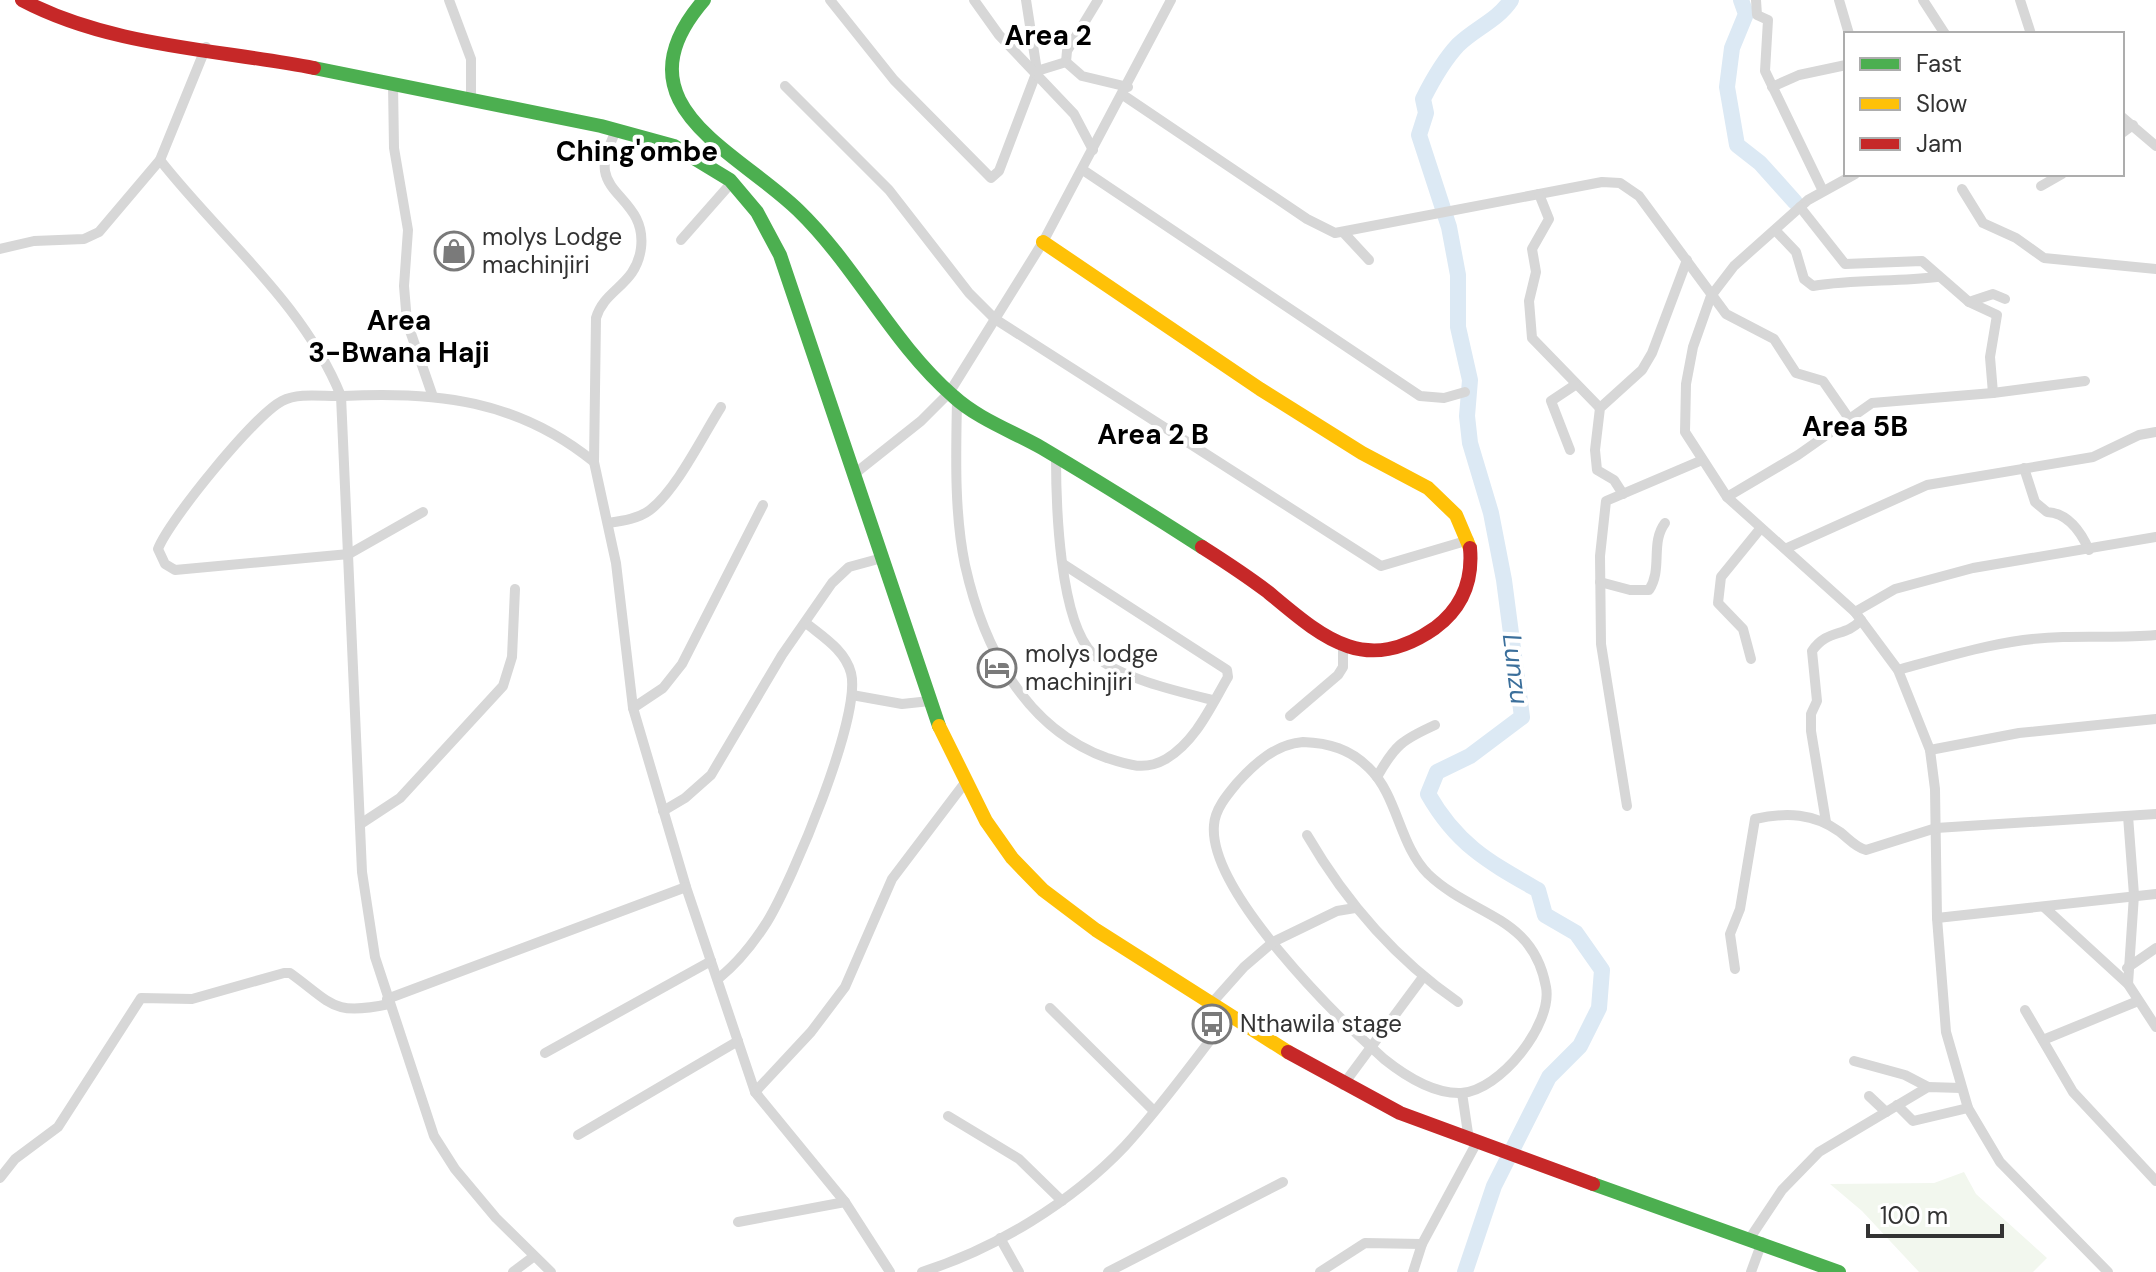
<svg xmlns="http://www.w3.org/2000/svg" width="2156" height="1272" viewBox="0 0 2156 1272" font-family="'DM Sans',sans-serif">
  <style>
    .park { fill: #f2f7ee }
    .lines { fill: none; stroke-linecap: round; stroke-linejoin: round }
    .river { stroke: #dce9f4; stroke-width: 16 }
    .street { stroke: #d7d7d7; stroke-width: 10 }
    .fast { stroke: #4caf50; stroke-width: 14 }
    .slow { stroke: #ffc107; stroke-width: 14 }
    .jam { stroke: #c62828; stroke-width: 14 }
    .labels { text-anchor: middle; stroke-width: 8; stroke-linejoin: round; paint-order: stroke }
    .poi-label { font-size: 24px; fill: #333; stroke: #fff; text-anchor: start }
    .water-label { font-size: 26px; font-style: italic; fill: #3b6f9b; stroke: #fff }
    .quarter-label { font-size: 28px; font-weight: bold; fill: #000; stroke: #fff }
  </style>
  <rect width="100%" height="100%" fill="#fff"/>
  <path class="park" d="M1964,1172L1976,1194L2047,1258L2033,1272H1919L1862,1211L1830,1184L1934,1183Z"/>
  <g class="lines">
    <g class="river">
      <path d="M1741,0L1746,14L1732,48L1727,87L1737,145L1760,163L1795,202"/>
      <path d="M1465,1272L1494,1186L1549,1077L1580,1046L1599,1008L1602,970L1576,933L1545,915L1538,890C1489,862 1457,845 1428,794L1437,772L1470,756L1522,717L1504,580L1491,513L1470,443L1467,416L1470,380L1458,327V275L1449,227L1419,135L1426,113L1423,99C1432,81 1444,60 1458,45C1475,28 1497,21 1511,0"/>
    </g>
    <g class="street">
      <path d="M449,0L471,59V101"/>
      <path d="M830,0L894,80L991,178L999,171L1037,71L1026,0"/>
      <path d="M974,0L999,35L1074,114L1093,150"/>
      <path d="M1098,0L1067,51L1066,62L1082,76L1128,87"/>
      <path d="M1756,0L1757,15L1768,20L1765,71L1823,191"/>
      <path d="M1839,0L1849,34"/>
      <path d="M1923,0L1945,34"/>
      <path d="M2020,0L2031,34"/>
      <path d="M1037,71L1066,62"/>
      <path d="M393,84L394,148L408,230L404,286L407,322L432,394"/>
      <path d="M785,86L889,190L969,293L995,319L1381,566L1469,540"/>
      <path d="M1772,87L1799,75L1846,65"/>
      <path d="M1123,95L1307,219L1335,233L1602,182L1620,183L1639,196L1726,314L1774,339L1796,373L1823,381L1848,417"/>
      <path d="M2122,117L2156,146"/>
      <path d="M616,130C611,143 603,157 605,171C609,197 646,207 641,248C636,286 605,288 596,318L594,462L616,563L633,708L686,887L755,1092L845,1202L890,1272"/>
      <path d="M2122,133L2133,125"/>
      <path d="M160,160C221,238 303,302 341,396L362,872L375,957L434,1136L455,1169L496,1218L551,1272"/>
      <path d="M1083,170L1420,396L1444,398L1465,392"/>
      <path d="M1855,174L1808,200L1734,266L1711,296L1693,347L1686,384L1685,432L1727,497L1855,612L1898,670L1930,750L1935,789L1937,918L1946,1032L1968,1108L2000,1162L2108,1272"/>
      <path d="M2041,186L2062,174"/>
      <path d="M1962,189L1983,223L2016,238L2044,258L2156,269"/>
      <path d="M1539,194L1549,219L1532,249L1536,272L1529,301L1532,338L1600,408"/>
      <path d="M1800,207L1845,264L1922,261L1969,302L1993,294L2005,299"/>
      <path d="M1776,231L1796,252L1804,279L1813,286C1854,279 1895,282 1937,277"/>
      <path d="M1343,232L1369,260"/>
      <path d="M681,240L733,181"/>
      <path d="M0,249L34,241L84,239L99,232L160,160L206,47"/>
      <path d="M1969,302L1997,315L1990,357L1993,393"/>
      <path d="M957,400C956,453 954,512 965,565C983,646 1024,728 1107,758C1128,765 1145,771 1166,759C1196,741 1211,706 1228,677L1227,670L1063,564"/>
      <path d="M1570,450L1551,401L1575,385"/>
      <path d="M1056,457C1056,503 1059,621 1093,654C1118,678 1180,692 1213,700"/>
      <path d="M2024,468L2035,502L2047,512C2068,513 2081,532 2089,550"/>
      <path d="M853,475L921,421L949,393L1043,242L1171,0"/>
      <path d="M1623,494L1614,480L1597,470L1595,450L1600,408L1642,370L1652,353L1687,260"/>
      <path d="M1727,497L1798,455L1872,403L1993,393L2085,381"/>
      <path d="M423,512L349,554L175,570L165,564L158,549C169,520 255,415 282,401C300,392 324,397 343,396C436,391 518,400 594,462"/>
      <path d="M608,523C622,521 638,519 650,510C677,489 702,437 721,407"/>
      <path d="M1787,548L1927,485L2093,457L2139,435L2156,432"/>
      <path d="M1600,582L1630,590H1649C1663,569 1650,543 1665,523"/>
      <path d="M1855,612L1895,589L1973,568L2156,537"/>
      <path d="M1751,659L1743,629L1718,603L1721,577L1760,529"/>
      <path d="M1898,670C1952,655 2006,638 2063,637C2094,636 2124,638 2156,635"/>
      <path d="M852,695L902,704L930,701"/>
      <path d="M633,708L663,688L682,664L763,505"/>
      <path d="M1290,716L1338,675L1343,667V646"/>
      <path d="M1303,742C1329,743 1350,749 1369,768C1398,796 1399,845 1428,874C1473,917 1533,915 1546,987C1553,1024 1500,1091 1461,1093C1434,1094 1404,1075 1384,1059C1337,1017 1208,891 1214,825C1215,809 1227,795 1237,783C1255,763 1276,744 1303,742Z"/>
      <path d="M1930,750L2019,733L2156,719"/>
      <path d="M1377,777C1395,745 1402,740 1435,725"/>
      <path d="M1627,806L1601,644L1600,556L1606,501L1700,461"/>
      <path d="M663,811L685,798L711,775L782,655L832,583L849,567L882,558"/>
      <path d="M2128,816L2134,895L2128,984"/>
      <path d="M1826,822L1811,731V714L1817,701L1812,651C1828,628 1845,638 1861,620"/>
      <path d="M362,823L400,798L503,686L512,657L515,589"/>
      <path d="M1307,835C1346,902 1394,958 1458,1002"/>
      <path d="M2044,907L2128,984L2156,1027"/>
      <path d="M1937,918L2156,894"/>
      <path d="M2127,968L2156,948"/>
      <path d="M1735,969L1730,934L1740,909L1755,819C1786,812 1814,813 1840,832C1849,839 1855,847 1866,850L1936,828L2156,814"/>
      <path d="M719,978C739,962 753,944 767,922C792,881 862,716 851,673C845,650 823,637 806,623"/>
      <path d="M387,999L686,887"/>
      <path d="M1211,1004L1244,967L1273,942L1337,911L1355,908"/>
      <path d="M1050,1008L1153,1110"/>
      <path d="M2025,1010L2073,1092L2156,1181"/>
      <path d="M2043,1040L2138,1001"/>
      <path d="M545,1053L711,961"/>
      <path d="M1854,1061L1905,1075L1928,1087"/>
      <path d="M1343,1085L1423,977"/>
      <path d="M755,1092L811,1032L845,987L892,879L964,784"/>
      <path d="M1462,1093L1469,1140"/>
      <path d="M1869,1096L1886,1112"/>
      <path d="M1897,1105L1913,1121L1968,1108"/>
      <path d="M948,1116L1019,1159L1062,1201"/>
      <path d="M578,1135L738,1041"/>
      <path d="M0,1178L15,1159L58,1127L141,998L192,999L284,973H290C333,1004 332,1016 389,1004"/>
      <path d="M738,1222L845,1202"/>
      <path d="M1000,1238L1019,1272"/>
      <path d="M1750,1238L1782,1190L1819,1152L1928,1087L1961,1088"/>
      <path d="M513,1272L533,1257"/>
      <path d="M922,1272C995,1249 1072,1202 1125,1146C1162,1106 1195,1059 1229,1016"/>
      <path d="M1108,1272L1283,1182"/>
      <path d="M1320,1272L1365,1243L1422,1244"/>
      <path d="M1413,1272L1422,1244L1477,1142"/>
      <path d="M1751,1272L1762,1242"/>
    </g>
    <g class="fast">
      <path d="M704,0C614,104 735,149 798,210C856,266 892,343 953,396C978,419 1012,431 1042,448C1096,480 1149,513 1202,547"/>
      <path d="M314,68L601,126L674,146L730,180L757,212L780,255L939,726"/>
      <path d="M1593,1184L1839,1272"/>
    </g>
    <g class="slow">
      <path d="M1043,242L1260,389L1362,453L1428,488L1456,515L1470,548"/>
      <path d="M939,726L986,821L1012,858L1043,890L1096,930L1288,1052"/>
    </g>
    <g class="jam">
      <path d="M22,0C111,47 217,49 314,68"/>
      <path d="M1202,547C1224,561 1247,576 1268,592C1322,637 1365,677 1435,628C1462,608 1473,581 1470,548"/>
      <path d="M1288,1052L1400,1113L1593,1184"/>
    </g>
  </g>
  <defs>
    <symbol id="shop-ring" viewBox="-11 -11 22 22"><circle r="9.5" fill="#fff" stroke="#7a7a7a" stroke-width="1.5"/><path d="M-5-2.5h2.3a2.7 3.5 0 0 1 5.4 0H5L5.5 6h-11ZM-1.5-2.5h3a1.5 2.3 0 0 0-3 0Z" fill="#7a7a7a"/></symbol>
    <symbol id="hotel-ring" viewBox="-11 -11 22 22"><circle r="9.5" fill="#fff" stroke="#7a7a7a" stroke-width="1.5"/><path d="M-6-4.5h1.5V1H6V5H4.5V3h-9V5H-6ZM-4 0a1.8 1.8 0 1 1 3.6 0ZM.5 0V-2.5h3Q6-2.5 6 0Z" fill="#7a7a7a"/></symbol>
    <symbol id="bus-ring" viewBox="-11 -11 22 22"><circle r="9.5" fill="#fff" stroke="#7a7a7a" stroke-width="1.5"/><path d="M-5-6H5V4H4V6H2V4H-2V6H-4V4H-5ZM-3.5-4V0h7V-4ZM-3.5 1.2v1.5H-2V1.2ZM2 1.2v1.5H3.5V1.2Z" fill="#7a7a7a"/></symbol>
  </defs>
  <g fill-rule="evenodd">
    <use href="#shop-ring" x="432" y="229" width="44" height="44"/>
    <use href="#hotel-ring" x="975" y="646" width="44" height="44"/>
    <use href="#bus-ring" x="1190" y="1002" width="44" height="44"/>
  </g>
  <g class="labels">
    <g class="poi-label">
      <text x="482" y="245">molys Lodge<tspan x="482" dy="28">machinjiri</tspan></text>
      <text x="1025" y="662">molys lodge<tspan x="1025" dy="28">machinjiri</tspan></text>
      <text x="1240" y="1032">Nthawila stage</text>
    </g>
    <g class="water-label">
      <text transform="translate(1516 669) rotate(83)" y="9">Lunzu</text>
    </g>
    <g class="quarter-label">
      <text x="1048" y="45">Area 2</text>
      <text x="637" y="161">Ching'ombe</text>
      <text x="399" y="330">Area<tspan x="399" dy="32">3-Bwana Haji</tspan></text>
      <text x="1855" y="436">Area 5B</text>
      <text x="1153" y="444">Area 2 B</text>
    </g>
  </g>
  <rect x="1844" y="32" width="280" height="144" fill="#ffffff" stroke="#adadad" stroke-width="2"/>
  <rect x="1860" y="58" width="40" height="12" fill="#4caf50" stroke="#adadad" stroke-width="2"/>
  <text x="1916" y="72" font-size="24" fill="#333333">Fast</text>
  <rect x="1860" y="98" width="40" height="12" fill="#ffc107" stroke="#adadad" stroke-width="2"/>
  <text x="1916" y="112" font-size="24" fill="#333333">Slow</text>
  <rect x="1860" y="138" width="40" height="12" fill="#c62828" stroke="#adadad" stroke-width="2"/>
  <text x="1916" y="152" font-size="24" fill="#333333">Jam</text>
  <path d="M1868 1224v12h134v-12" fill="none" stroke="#333333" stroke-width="4"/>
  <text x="1880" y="1224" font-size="24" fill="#333333" stroke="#ffffff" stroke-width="6" paint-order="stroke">100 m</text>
</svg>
